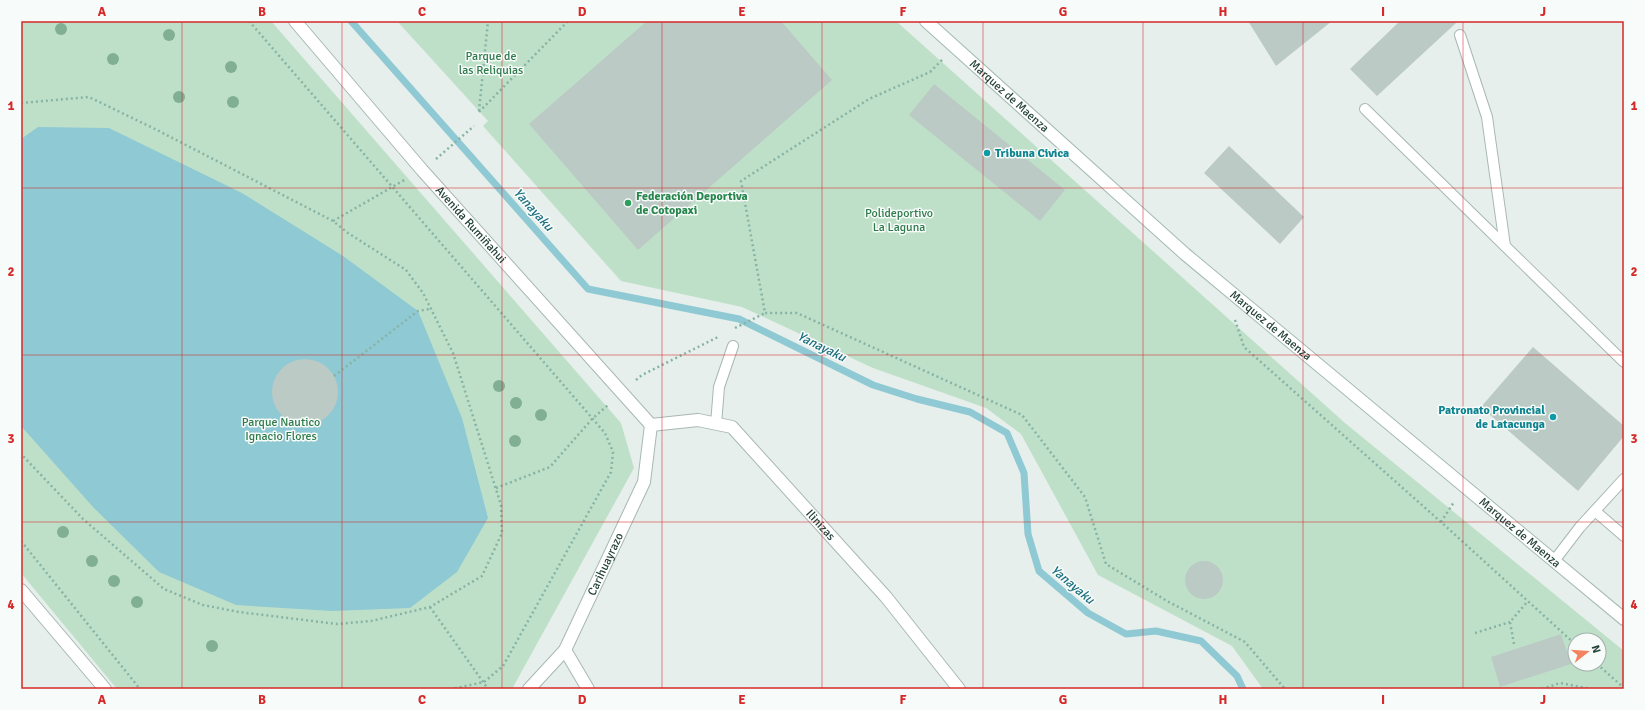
<svg xmlns="http://www.w3.org/2000/svg" width="1645" height="710" viewBox="0 0 1645 710" font-family="Signika,sans-serif">
  <style>
    .green { fill: #bfe0c8; fill-rule: evenodd }
    .water { fill: #8ec9d4 }
    .lines { fill: none; stroke-linecap: round; stroke-linejoin: round }
    .stream { stroke: #8ec9d4; stroke-width: 7 }
    .building { fill: #bbcac4 }
    .lane-casing { stroke: #a8b8b2; stroke-width: 12 }
    .street-casing { stroke: #a8b8b2; stroke-width: 14 }
    .secondary-casing { stroke: #a4bbb3; stroke-width: 14 }
    .path { stroke: #86b3a5; stroke-width: 2.5; stroke-dasharray: 2 3; stroke-linecap: butt }
    .lane { stroke: #fff; stroke-width: 10 }
    .street { stroke: #fff; stroke-width: 12 }
    .secondary { stroke: #fff; stroke-width: 12 }
    .tree { fill: #80af93 }
    .grid { fill: none; stroke: #d62828; stroke-width: 1; stroke-opacity: 0.55 }
    .culture-dot { fill: #0f9aa8; stroke: #f7fbf9; stroke-width: 1.5 }
    .leisure-dot { fill: #2e9e5b; stroke: #f7fbf9; stroke-width: 1.5 }
    .labels { text-anchor: middle; stroke-width: 3; stroke-linejoin: round; paint-order: stroke }
    .park-label { font-size: 12px; fill: #2d7a4b; stroke: #f7fbf9 }
    .street-label { font-size: 12px; fill: #24423a; stroke: #f7fbf9 }
    .culture-label { font-size: 12px; font-weight: bold; fill: #0d838f; stroke: #f7fbf9; text-anchor: start }
    .leisure-label { font-size: 12px; font-weight: bold; fill: #27864d; stroke: #f7fbf9; text-anchor: start }
    .water-label { font-size: 13px; font-style: italic; fill: #1c6f80; stroke: #f7fbf9 }
    .neatline { fill: none; stroke: #d62828; stroke-width: 1.5 }
    .grid-label { font-size: 13px; text-anchor: middle; font-weight: bold; fill: #d62828 }
  </style>
  <rect width="100%" height="100%" fill="#e6efeb"/>
  <g class="green">
    <path d="M21,21H271L621,423L634,468L512,689H117L21,573Z"/>
    <path d="M397,21H896L1345,423L1624,651V689H1263L1232,646L1098,575L1021,434L986,408L873,368L742,307L621,281L483,126L488,121ZM1575,640H1599V664H1575Z"/>
  </g>
  <path class="water" d="M38,127L109,128L242,193L343,256L418,311L462,418L488,518L457,572L410,608L332,611L236,605L159,572L93,507L21,426V139Z"/>
  <g class="lines">
    <path class="stream" d="M351,21L588,289L739,319L873,385L917,399L970,412L1007,433L1024,473L1028,534L1039,571L1088,613L1126,634L1156,631L1201,641L1237,676L1243,689"/>
  </g>
  <g class="building">
    <path d="M647,21H781L832,80L638,250L529,124Z"/>
    <path d="M1248,21H1332L1276,66Z"/>
    <path d="M1400,21H1454L1456,23L1377,96L1350,69Z"/>
    <path d="M934,84L1065,190L1040,221L909,115Z"/>
    <path d="M1229,146L1304,217L1280,244L1204,173Z"/>
    <path d="M1533,347L1624,426V436L1578,491L1481,407Z"/>
    <circle cx="305" cy="392" r="33"/>
    <circle cx="1204" cy="580" r="19"/>
    <path d="M1561,634L1571,664L1500,687L1491,657Z"/>
  </g>
  <g class="lines">
    <defs>
      <g id="lane">
        <path d="M1460,35L1487,117L1505,246L1624,362"/>
        <path d="M1365,109L1505,246"/>
        <path d="M716,424L719,387L733,346"/>
        <path d="M1595,511L1624,536"/>
        <path d="M1554,561L1580,527L1624,479"/>
      </g>
      <g id="street">
        <path id="s1" d="M295,21L422,170L651,425"/>
        <path id="s2" d="M651,425L698,420L732,427L886,597L959,689"/>
        <path d="M21,590L105,689"/>
        <path d="M565,650L588,689"/>
        <path id="s3" d="M529,689L565,650L644,482L651,425"/>
      </g>
      <g id="secondary">
        <path id="s4" d="M926,21L1185,254L1624,619"/>
      </g>
    </defs>
    <use href="#lane" class="lane-casing"/>
    <use href="#street" class="street-casing"/>
    <use href="#secondary" class="secondary-casing"/>
    <g class="path">
      <path d="M249,21L605,433L613,452L611,472L503,666L484,682L452,689"/>
      <path d="M942,60L930,72L869,99L741,181L765,313H797L1022,415L1085,497L1106,564L1167,601L1245,642L1285,689"/>
      <path d="M21,103L89,97L155,129L333,221L348,233L406,270L423,293L453,353L501,505L502,533L482,576L430,607L371,621L337,624L239,612L203,605L164,589L83,519L21,454"/>
      <path d="M479,111L488,21"/>
      <path d="M479,112L568,21"/>
      <path d="M436,159L474,126"/>
      <path d="M333,221L406,179"/>
      <path d="M1235,320L1244,347L1441,522L1575,644"/>
      <path d="M735,328L765,313"/>
      <path d="M334,376L418,311L430,309"/>
      <path d="M636,380L642,375L718,337"/>
      <path d="M496,488L550,467L592,419L608,405"/>
      <path d="M1441,522L1454,502"/>
      <path d="M21,541L140,689"/>
      <path d="M430,607L488,689"/>
      <path d="M1475,633L1510,622"/>
      <path d="M1514,644L1510,622L1528,601"/>
      <path d="M1597,664L1624,688"/>
      <path d="M1542,689L1560,683L1591,689"/>
    </g>
    <use href="#lane" class="lane"/>
    <use href="#street" class="street"/>
    <use href="#secondary" class="secondary"/>
  </g>
  <g class="tree">
    <circle cx="61" cy="29" r="6"/>
    <circle cx="169" cy="35" r="6"/>
    <circle cx="113" cy="59" r="6"/>
    <circle cx="231" cy="67" r="6"/>
    <circle cx="179" cy="97" r="6"/>
    <circle cx="233" cy="102" r="6"/>
    <circle cx="499" cy="386" r="6"/>
    <circle cx="516" cy="403" r="6"/>
    <circle cx="541" cy="415" r="6"/>
    <circle cx="515" cy="441" r="6"/>
    <circle cx="63" cy="532" r="6"/>
    <circle cx="92" cy="561" r="6"/>
    <circle cx="114" cy="581" r="6"/>
    <circle cx="137" cy="602" r="6"/>
    <circle cx="212" cy="646" r="6"/>
  </g>
  <path class="grid" d="M182,21V689M342,21V689M502,21V689M662,21V689M822,21V689M983,21V689M1143,21V689M1303,21V689M1463,21V689M21,188H1624M21,355H1624M21,522H1624"/>
  <g class="culture-dot">
    <circle cx="987" cy="153" r="4"/>
    <circle cx="1553" cy="417" r="4"/>
  </g>
  <circle class="leisure-dot" cx="628" cy="203" r="4"/>
  <g class="labels">
    <g class="park-label">
      <text x="491" y="60">Parque de<tspan x="491" dy="14">las Reliquias</tspan></text>
      <text x="899" y="217">Polideportivo<tspan x="899" dy="14">La Laguna</tspan></text>
      <text x="281" y="426">Parque Nautico<tspan x="281" dy="14">Ignacio Flores</tspan></text>
    </g>
    <g class="street-label">
      <text dy="4" stroke="none"><textPath href="#s4" startOffset="112">Marquez de Maenza</textPath></text>
      <text dy="4" stroke="none"><textPath href="#s1" startOffset="269">Avenida Rumiñahui</textPath></text>
      <text dy="4" stroke="none"><textPath href="#s4" startOffset="460">Marquez de Maenza</textPath></text>
      <text dy="4" stroke="none"><textPath href="#s2" startOffset="214">Ilinizas</textPath></text>
      <text dy="4" stroke="none"><textPath href="#s4" startOffset="784">Marquez de Maenza</textPath></text>
      <text dy="4" stroke="none"><textPath href="#s3" startOffset="148">Carihuayrazo</textPath></text>
    </g>
    <g class="culture-label">
      <text x="995" y="157">Tribuna Civica</text>
      <text x="1545" y="414" text-anchor="end">Patronato Provincial<tspan x="1545" dy="14">de Latacunga</tspan></text>
    </g>
    <g class="leisure-label">
      <text x="636" y="200">Federación Deportiva<tspan x="636" dy="14">de Cotopaxi</tspan></text>
    </g>
    <g class="water-label">
      <text transform="translate(534 209) rotate(48)" y="5">Yanayaku</text>
      <text transform="translate(822 346) rotate(26)" y="5">Yanayaku</text>
      <text transform="translate(1073 584) rotate(40)" y="5">Yanayaku</text>
    </g>
  </g>
  <rect width="1645" height="710" fill="none" stroke="#f7fbf9" stroke-width="44"/>
  <g transform="translate(1587 652) rotate(73)"><circle r="19" fill="#f7fbf9" stroke="#a3b1ad"/>
  <path d="M0-3L7 15L0 10L-7 15Z" fill="#f4845f"/>
  <text y="-6" font-size="11" font-weight="bold" text-anchor="middle" fill="#24423a">N</text>
  </g>
  <rect x="22" y="22" width="1601" height="666" class="neatline"/>
  <g class="grid-label">
    <text x="102" y="16">A</text>
    <text x="262" y="16">B</text>
    <text x="422" y="16">C</text>
    <text x="582" y="16">D</text>
    <text x="742" y="16">E</text>
    <text x="903" y="16">F</text>
    <text x="1063" y="16">G</text>
    <text x="1223" y="16">H</text>
    <text x="1383" y="16">I</text>
    <text x="1543" y="16">J</text>
    <text x="11" y="110">1</text>
    <text x="1634" y="110">1</text>
    <text x="11" y="276">2</text>
    <text x="1634" y="276">2</text>
    <text x="11" y="443">3</text>
    <text x="1634" y="443">3</text>
    <text x="11" y="609">4</text>
    <text x="1634" y="609">4</text>
    <text x="102" y="704">A</text>
    <text x="262" y="704">B</text>
    <text x="422" y="704">C</text>
    <text x="582" y="704">D</text>
    <text x="742" y="704">E</text>
    <text x="903" y="704">F</text>
    <text x="1063" y="704">G</text>
    <text x="1223" y="704">H</text>
    <text x="1383" y="704">I</text>
    <text x="1543" y="704">J</text>
  </g>
</svg>
